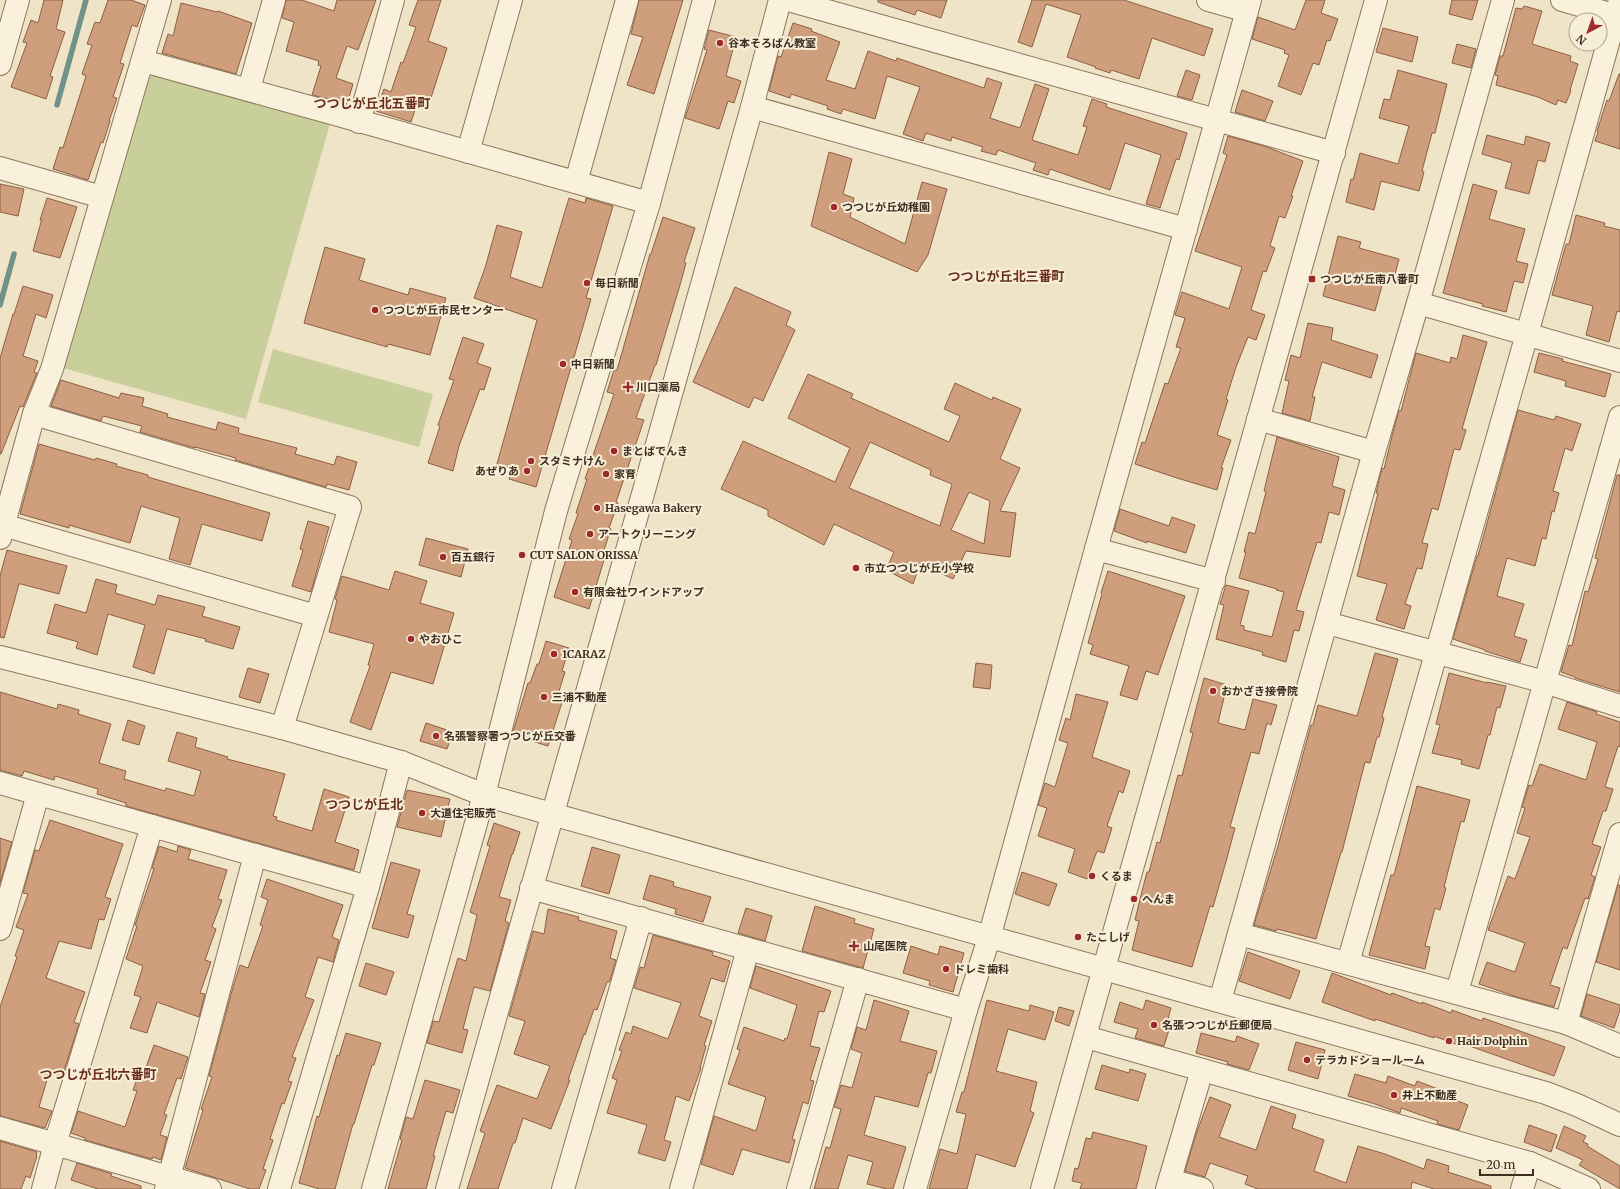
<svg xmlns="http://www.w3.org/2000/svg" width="1620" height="1189" viewBox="0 0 1620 1189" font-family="Merriweather,'Noto Sans JP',serif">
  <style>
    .green { fill: #c9cf9b }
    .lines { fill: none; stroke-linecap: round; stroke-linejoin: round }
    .stream { stroke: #6f938a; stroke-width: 5.5 }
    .building { fill: #cf9f7d; stroke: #8d5f41; fill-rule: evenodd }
    .minor-casing { stroke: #8d765c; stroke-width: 24 }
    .minor { stroke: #faf1dc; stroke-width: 22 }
    .poi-dot { fill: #9e2a2b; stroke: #f7eed8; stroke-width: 1.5 }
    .labels { text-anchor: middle; stroke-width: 4; stroke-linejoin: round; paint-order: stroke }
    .poi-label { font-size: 11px; font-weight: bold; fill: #3d2e20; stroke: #f7eed8; text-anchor: start }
    .quarter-label { font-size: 13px; font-weight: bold; fill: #6b2e1e; stroke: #f7eed8 }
  </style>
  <rect width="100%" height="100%" fill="#f0e4c8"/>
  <g class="green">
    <path d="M154,75L330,124L246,419L63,368L145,82L149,77Z"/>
    <path d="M273,349L433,394L419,447L258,402Z"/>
  </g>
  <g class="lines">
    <g class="stream">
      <path d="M57,105L86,0"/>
      <path d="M0,305L14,254"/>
    </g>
  </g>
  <g class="building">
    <path d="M44,0H63L56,29L65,32L50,76L53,77L46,99L11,87L27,43L23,42L31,20L38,23Z"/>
    <path d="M108,0H131L145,5L137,27L132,25L120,63L124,64L113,97L117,98L109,121H110L103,143L101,142L88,180L53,169L60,147L63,148L86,76L82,74L92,45L87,44L95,22L100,23Z"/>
    <path d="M286,0H302L334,11L337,0H376L358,50L347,46L336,78L353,84L347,104L312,95L321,66L318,65L319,61L286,51L294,22L282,18Z"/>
    <path d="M418,0H441L428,41L447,48L429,104L418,101L411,122L376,111L384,89L391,92L401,62L403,63L416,27L409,25Z"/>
    <path d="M639,0H683L654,94L627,85L643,37L631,34Z"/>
    <path d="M878,0H947L941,18L917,10L915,15L878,2Z"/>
    <path d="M1032,0H1124L1213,29L1204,56L1152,38L1139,79L1111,70L1110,73L1095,68L1096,67L1067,57L1081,15L1046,4L1032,47L1018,42Z"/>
    <path d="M1306,0H1325L1321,13L1338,19L1330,41L1327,40L1319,65L1313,63L1301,95L1278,86L1289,55L1284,53L1285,50L1252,39L1258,17L1295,30Z"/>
    <path d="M1452,0H1478L1472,20L1449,14Z"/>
    <path d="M181,3L217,12L218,11L252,23L236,74L162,53L168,34L173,36Z"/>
    <path d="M1524,6L1542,11L1532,44L1571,56L1570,61L1578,64L1570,90L1571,91L1566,103L1558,100L1556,105L1538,97L1496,85L1498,76L1495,75L1500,56H1503L1516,8L1522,9Z"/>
    <path d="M793,23L812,29L811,31L840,42L826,80L855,89L868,51L896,61L897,58L984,88L987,78L1002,83L990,118L1020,128L1035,84L1049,89L1032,140L1078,155L1087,127L1083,126L1092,99L1107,104L1106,107L1187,133L1179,160L1176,159L1160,208L1146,204L1161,155L1125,143L1110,190L1050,169L1048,175L1033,170L1036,163L998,150L996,155L981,151L983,147L952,137L951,141L926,133L923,141L903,134L920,87L887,76L875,119L843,109L841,114L827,109L828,106L791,94L790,98L769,91L778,56L781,57Z"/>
    <path d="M1383,28L1418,37L1412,62L1376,52Z"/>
    <path d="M709,30L736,37L726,76L741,81L734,103L728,101L719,129L685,118L707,50L704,49Z"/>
    <path d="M1457,44L1476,49L1471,68L1452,63Z"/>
    <path d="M1186,70L1200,75L1192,100L1177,96Z"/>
    <path d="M1398,70L1447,84L1435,133H1432L1422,171L1424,172L1419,191L1381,181L1374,210L1346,202L1351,179L1353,180L1360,153L1398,164L1409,126L1379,118L1384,99L1390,100Z"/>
    <path d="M1619,74H1620V149L1595,141L1598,132L1597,131L1607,100L1609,101Z"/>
    <path d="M1242,90L1273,101L1265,121L1235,112Z"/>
    <path d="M1487,135L1524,145L1526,136L1550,143L1545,162L1538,160L1529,194L1505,188L1512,163L1482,154Z"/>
    <path d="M1228,136L1264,146L1303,161L1291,196H1293L1285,218L1279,216L1270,246L1275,248L1266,272L1263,271L1251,310L1265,315L1256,340L1248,337L1236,367L1226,399L1228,400L1217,435L1231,440L1221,468H1223L1217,490L1177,478L1135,464L1142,442L1145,443L1165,383L1168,384L1181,348L1176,347L1185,318L1175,315L1182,292L1229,309L1242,267L1195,251L1227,155L1223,153Z"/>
    <path d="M829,152L852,159L843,194L854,198L850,217L905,244L922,182L947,189L928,255L917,272L811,226Z"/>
    <path d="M0,184L24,189L18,216L0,212Z"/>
    <path d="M1473,184L1497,191L1489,219L1525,229L1516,261L1528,264L1523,283L1514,281L1506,312L1482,306L1483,304L1443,293Z"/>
    <path d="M47,198L77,207L60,258L33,251L41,222L42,220H40Z"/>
    <path d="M569,198L585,203L586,198L613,206L586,298L591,299L536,487L509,479L512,469L497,464L537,320L474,298L485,268L497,225L522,232L510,277L542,288Z"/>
    <path d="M1576,215L1605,223L1604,226L1620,230V312L1617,311L1609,342L1586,335L1593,306L1552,295L1566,244H1569Z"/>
    <path d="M663,217L695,228L684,262L686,263L680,285L656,365H655L636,418L644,420L616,502L618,503L609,528L611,529L601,559L604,560L589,609L554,597L572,540L569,539L578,514L576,513L587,479H585L614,394L607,392L614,370H617L650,254H651Z"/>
    <path d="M1338,236L1361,242L1359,248L1399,259L1394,278L1385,275L1375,311L1323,296Z"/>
    <path d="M325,247L365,259L359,280L408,295L410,288L446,298L430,355L388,344L387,347L304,323Z"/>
    <path d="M23,286L53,295L46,318L36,314L23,356L38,361L34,372L37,373L23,407L20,406L1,454H0V358L13,314H14Z"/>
    <path d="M735,287L791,312L786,325L795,330L763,401L754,397L749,408L693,382Z"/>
    <path d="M1308,323L1333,328L1331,340L1378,355L1371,378L1322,362L1312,397H1315L1310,421L1282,413L1289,381L1285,380L1291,355L1300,358Z"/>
    <path d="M1463,335L1487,342L1462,429L1466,430L1460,450L1454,449L1438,510L1432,508L1422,543L1428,544L1422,569L1417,568L1405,604L1411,606L1404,629L1376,620L1387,584L1357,576L1378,493H1376L1382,468L1384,469L1393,432L1399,410L1401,411L1416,353L1450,363L1451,357L1457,359Z"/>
    <path d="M463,337L484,344L477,363L491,368L484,390L480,389L459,446L453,471L428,463L440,426L438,425L454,380L449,379Z"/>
    <path d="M1539,353L1563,359L1562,361L1611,374L1605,397L1565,386L1566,381L1534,372Z"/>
    <path d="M808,374L853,394L851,398L949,442L960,416L944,409L955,383L992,400L993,397L1021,409L1000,459L1020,468L1000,511L1016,513L1010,557L966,551L953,579L920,563L913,584L886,570L894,552L834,524L824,545L768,516V510L721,489L743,441L835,482L850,448L788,418ZM870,442L931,470L930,475L952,484L940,526L849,488ZM969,492L990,501L984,544L951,530Z"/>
    <path d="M61,380L119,398L121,393L144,398L142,406L168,414L167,417L216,430L218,422L239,428L238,433L297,448L295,454L334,465L337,456L357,462L349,490L327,484L326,487L235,460L236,458L195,447V448L140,432L142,426L103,416L101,421L51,406Z"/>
    <path d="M1518,410L1554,420L1556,416L1581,424L1572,451L1565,448L1553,491L1559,493L1554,512L1552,511L1546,539L1542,538L1535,566L1507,558L1497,596L1524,604L1514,636L1527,640L1520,662L1485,651V650L1453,639L1477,556H1478Z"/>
    <path d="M1277,437L1339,457L1332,486L1345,490L1339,515L1329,512L1321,543L1317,542L1296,610L1304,612L1299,631L1294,630L1286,662L1262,655L1263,652L1216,639L1224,605L1220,604L1226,585L1249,591L1240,625L1244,626V630L1272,637L1284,592L1276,590L1277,589L1239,578L1246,552H1244L1249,532L1255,534L1266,492L1264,491Z"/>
    <path d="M39,444L95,460L96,458L117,464L116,466L148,475V477L270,513L262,541L202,524L190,565L169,559L180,518L141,506L130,543L69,525V528L20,514Z"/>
    <path d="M1617,475H1620V692L1575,678V677L1561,672L1569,645L1572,646L1585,591L1588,592L1598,559L1595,558Z"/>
    <path d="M1120,509L1169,526L1172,517L1195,525L1186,553L1147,541V543L1114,531Z"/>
    <path d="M308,521L329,527L311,592L292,586L303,550L300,549Z"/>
    <path d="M426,538L468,549L461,577L419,565Z"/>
    <path d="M7,550L67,566L59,594L21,584H19L4,638L0,637V576Z"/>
    <path d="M395,571L427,581L420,603L454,613L433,684L391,672L371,730L350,722L370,666L368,665L374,644L329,632L337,600L335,599L342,576L389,590Z"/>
    <path d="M1108,571L1185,596L1158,675L1146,671L1137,700L1120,695L1129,666L1090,654L1093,645L1088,643L1102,594L1101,593Z"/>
    <path d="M96,579L117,585L115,593L155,605L158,595L205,607L202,616L240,627L233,649L205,641L206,639L167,629L154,674L133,667L145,625L108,614L97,655L76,648L78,642L47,633L55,604L86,613Z"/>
    <path d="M546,641L569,648L562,671L565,672L559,691L565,693L548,746L512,735L528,683H530L537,664H539Z"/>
    <path d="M1375,653L1398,659L1382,717L1384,718L1379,737H1377L1370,763L1365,762L1342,852H1341L1316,939L1277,929L1276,931L1254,925L1278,846L1311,725H1313L1318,705L1357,716Z"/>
    <path d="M976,663L992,665L990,689L973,687Z"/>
    <path d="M248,668L269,674L260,703L239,697Z"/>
    <path d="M1449,673L1487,683V682L1506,686L1500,708L1497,707L1490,735H1488L1479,769L1461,764L1462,760L1432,753L1440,725L1436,724Z"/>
    <path d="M1204,678L1227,685L1218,723L1245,730L1253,699L1277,705L1271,725L1267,723L1259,754L1251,752L1230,827L1235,828L1227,858L1213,907L1210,906L1192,967L1132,950L1139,921L1135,920L1142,891L1147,872H1149L1157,842L1160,843L1178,775L1182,776L1193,733L1190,732Z"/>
    <path d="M0,692L57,709L58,704L79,710L78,714L111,724L99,763L126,771L124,779L165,791L166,788L194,796L201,771L168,761L177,732L197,738L195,747L228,757L227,759L285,774L273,816L277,817L276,820L312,831L324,789L349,797L335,842L359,850L354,870L126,806V803L97,794L98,789L55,776L54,780L24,771L22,776L0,770Z"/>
    <path d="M1076,694L1108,702L1092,757L1130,771L1123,793L1119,791L1107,826L1112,828L1104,853L1097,851L1087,879L1068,872L1075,849L1038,836L1047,808L1038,805L1045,783L1055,787L1068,743L1059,740L1066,718L1070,720Z"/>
    <path d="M1567,702L1597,712L1596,714L1620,722V747L1618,746L1605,787L1613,789L1606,811H1603L1592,844L1601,847L1591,875L1595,877L1588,899L1585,898L1567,949L1563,947L1550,985L1560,988L1554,1007L1517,997L1479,984L1487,962L1515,972L1525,943L1488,930L1508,876L1515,879L1530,837L1517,833L1525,808L1522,807L1529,785L1532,786L1540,764L1586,780L1597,742L1558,729Z"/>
    <path d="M128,720L145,726L139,745L122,740Z"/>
    <path d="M426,723L453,732L447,749L420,741Z"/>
    <path d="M1417,786L1470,800L1464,822L1461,821L1444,887L1446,888L1440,910L1435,908L1425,946L1430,947L1425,969L1369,955L1391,875H1394Z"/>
    <path d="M407,790L450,799L441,837L397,827Z"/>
    <path d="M50,820L123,844L105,897L111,899L104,920L99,919L91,949L59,941L46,978L85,992L74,1022L79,1024L62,1077L49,1073L39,1107L52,1111L45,1128L0,1116V1007L17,957L15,956L24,930L16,927L28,894L23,893L35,850L39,851Z"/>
    <path d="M494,823L520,832L513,854H512L499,897L511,900L505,921L509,923L490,991L474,987L463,1029L468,1030L462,1053L427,1043L433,1021L439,1022L458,958L466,961L477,915L470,912L490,846L487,845Z"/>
    <path d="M0,838L12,842L0,883Z"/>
    <path d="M159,846L177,852L178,846L191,850L188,859L227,870L218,899L222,900L212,927L216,929L205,960L211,962L200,993L205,994L199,1017L157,1002L147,1033L130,1028L141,997L134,995L143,966L126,959L137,926L135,925L154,869L152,868Z"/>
    <path d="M592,847L620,855L609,894L581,886Z"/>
    <path d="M391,862L420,870L407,914L414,916L408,938L372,928Z"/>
    <path d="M1022,872L1057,884L1049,906L1015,894Z"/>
    <path d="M650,875L674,882L673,886L711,897L703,922L675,914L676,909L643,899Z"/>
    <path d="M267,879L343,905L332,937L339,940L333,962L318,957L305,997L314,1000L292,1057L296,1058L288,1081L292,1082L284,1104L282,1103L270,1139L273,1140L263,1169L266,1170L259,1189H250L185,1168L203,1110L201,1109L212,1077L209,1076L233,987L240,965L248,968L263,926L260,925L268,900L261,897Z"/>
    <path d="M1618,885H1620V970L1596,962Z"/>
    <path d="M815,906L855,919L854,923L874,929L863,968L802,951Z"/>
    <path d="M746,908L772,916L765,941L738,933Z"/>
    <path d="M548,909L579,917L578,920L617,931L610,958L616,960L610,980L609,982H607L597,1010L594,1009L585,1035L584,1034L568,1080H570L551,1129L523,1118L515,1143H513L498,1189H467L485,1133L480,1131L497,1085L537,1099L550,1066L514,1054L525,1021L509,1016L533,931L544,934Z"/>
    <path d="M653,935L713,952L712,955L730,961L724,982L711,978L699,1016L712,1021L704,1045L706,1046L700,1068H701L689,1101L676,1096L664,1140L671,1142L665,1161L638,1153L647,1125L607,1113L617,1080L612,1078L622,1051L619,1050L626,1032L631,1034L633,1026L668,1039L681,1003L634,988L640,968V967L644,968Z"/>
    <path d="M911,946L938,955L940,946L964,953L953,992L929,985L930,981L903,973Z"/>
    <path d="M1248,952L1300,971L1290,999L1239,981Z"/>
    <path d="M366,963L394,972L386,995L359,986Z"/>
    <path d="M756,966L831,991L824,1012L819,1011L810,1046L820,1048L810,1080L814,1081L808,1104L803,1102L792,1139L795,1140L789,1163L742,1149L733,1175L701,1164L714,1116L756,1131L766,1097L728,1084L740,1050L737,1049L744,1027L784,1041L785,1038L787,1039L797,1005L750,988Z"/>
    <path d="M1332,973L1391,995L1392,993L1422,1004V1002L1451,1013L1452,1010L1482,1021L1483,1018L1565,1047L1554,1076L1464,1044L1463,1047L1434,1036V1038L1375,1019V1021L1322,1002Z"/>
    <path d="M1587,994L1620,1005V1010L1614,1028L1581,1016Z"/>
    <path d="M874,1000L909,1011L900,1041L937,1051L931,1073H928L918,1107L875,1096L864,1135L906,1147L893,1189H887L867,1184L873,1162L848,1155L838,1189H814L826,1147L830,1148L841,1109L834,1107L841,1085L852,1088L862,1053L851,1049L857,1027L866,1030Z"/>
    <path d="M987,1000L1029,1011L1030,1005L1054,1012L1045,1040L1008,1029L996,1071L1037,1082L1030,1111L1034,1113L1015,1167L976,1154L967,1189H929L940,1149L957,1154L966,1114L956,1112L962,1092H964Z"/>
    <path d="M1146,1000L1171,1008L1168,1019L1172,1020L1164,1046L1135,1038L1138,1029L1114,1022L1120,1002L1143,1010Z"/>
    <path d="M1059,1007L1074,1011L1069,1026L1055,1021Z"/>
    <path d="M346,1033L381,1043L374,1065H372L354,1124H353L335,1189H320L299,1183L317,1116L319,1117L337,1055L339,1056Z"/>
    <path d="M1201,1033L1235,1042L1237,1036L1259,1044L1249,1070L1227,1064L1228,1062L1196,1053Z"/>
    <path d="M1296,1042L1325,1050L1318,1079L1288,1070Z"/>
    <path d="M154,1045L188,1057L181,1079L177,1078L164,1114L167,1115L160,1135L167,1137L161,1160L153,1157L152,1159L85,1140V1138L71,1133L78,1111L125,1127L137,1091L133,1090L141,1068L145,1070Z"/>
    <path d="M1102,1065L1129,1073L1130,1069L1146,1074L1138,1101L1095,1089Z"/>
    <path d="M1355,1074L1386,1083L1388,1076L1415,1086L1417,1081L1438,1089L1437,1093L1468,1105L1459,1130L1437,1124L1438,1121L1401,1108L1400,1113L1372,1103L1348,1096Z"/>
    <path d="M425,1080L460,1090L453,1113L446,1111L433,1156H435L426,1189H388L402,1140L400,1139L406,1117L413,1119Z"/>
    <path d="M1210,1097L1231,1105L1219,1137L1256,1150L1271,1106L1296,1115L1292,1128L1324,1140L1314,1171L1346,1183L1358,1146L1385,1154L1424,1169L1427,1159L1449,1166L1448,1172L1491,1186V1189H1434L1412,1182L1411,1189H1258L1245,1184L1248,1176L1210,1163L1205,1177L1185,1171L1196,1134Z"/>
    <path d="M1529,1125L1557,1135L1551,1152L1524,1142Z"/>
    <path d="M1564,1126L1586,1136L1583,1142L1588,1144L1587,1146L1620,1166V1189L1579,1165L1583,1160L1556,1148Z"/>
    <path d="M1093,1132L1147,1146L1136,1189H1080L1082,1183L1072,1181L1075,1168L1078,1169L1086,1138L1091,1139Z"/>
    <path d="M0,1141L37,1152L36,1155L37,1156L30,1178L26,1176L21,1189H0Z"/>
    <path d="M77,1163L112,1174L111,1176L141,1186V1189H98L71,1180Z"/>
  </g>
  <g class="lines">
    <defs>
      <g id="minor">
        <path d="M788,0L1334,153"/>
        <path d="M1208,0L1247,11"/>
        <path d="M1562,0L1620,17"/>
        <path d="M143,61C312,107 481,155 649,203"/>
        <path d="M0,64L18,0"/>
        <path d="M249,89L274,0"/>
        <path d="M752,107L1186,229"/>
        <path d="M359,122L393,0"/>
        <path d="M468,152L511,0"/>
        <path d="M0,168L102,197"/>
        <path d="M576,182L627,0"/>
        <path d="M1418,303L1620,361"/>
        <path d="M34,414L350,507L282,728"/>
        <path d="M1258,419L1374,452"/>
        <path d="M3,525L316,616"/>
        <path d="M0,538L34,414L52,369L160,0"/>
        <path d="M1096,549L1214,581"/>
        <path d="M1327,623L1545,682L1620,706"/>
        <path d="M0,657L282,728L401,762L484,795L1546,1093L1577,1105L1620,1125"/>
        <path d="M0,783L368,887"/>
        <path d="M531,888L966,1010"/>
        <path d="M0,929L38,794"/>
        <path d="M1239,934L1566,1023L1620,1046"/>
        <path d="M1348,963L1527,334L1620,0"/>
        <path d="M1457,992L1620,417"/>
        <path d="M1220,1001L1374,452L1418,303L1503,0"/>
        <path d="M1566,1023L1620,834"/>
        <path d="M1086,1037L1530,1163L1589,1189"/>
        <path d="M0,1128L210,1189"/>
        <path d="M1170,1180L1202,1189"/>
        <path d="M43,1189L55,1144L152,826"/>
        <path d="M166,1189L255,855"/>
        <path d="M279,1189L368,887L401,762"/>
        <path d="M373,1189L484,795L556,511L649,203L704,0"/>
        <path d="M447,1189L752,107L780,0"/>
        <path d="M563,1189L641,918"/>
        <path d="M681,1189L748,949"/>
        <path d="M798,1189L858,979"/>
        <path d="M915,1189L966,1010L989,938L1096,549L1250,0"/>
        <path d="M1042,1189L1376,0"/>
        <path d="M1167,1189L1202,1070"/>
        <path d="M1522,1189L1530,1163"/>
      </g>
    </defs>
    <use href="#minor" class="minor-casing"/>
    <use href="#minor" class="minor"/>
  </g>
  <g class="poi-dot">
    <circle cx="720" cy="43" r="4"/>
    <circle cx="834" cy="207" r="4"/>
    <rect x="1308" y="275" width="8" height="8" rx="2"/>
    <circle cx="587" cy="283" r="4"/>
    <circle cx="375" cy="310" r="4"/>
    <circle cx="563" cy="364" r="4"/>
    <path d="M626 381h4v4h4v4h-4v4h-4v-4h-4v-4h4z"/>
    <circle cx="614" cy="451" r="4"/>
    <circle cx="531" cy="461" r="4"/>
    <circle cx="527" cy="471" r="4"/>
    <circle cx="606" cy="474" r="4"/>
    <circle cx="597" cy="508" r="4"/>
    <circle cx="590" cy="534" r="4"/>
    <circle cx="522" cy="555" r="4"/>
    <circle cx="443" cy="557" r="4"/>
    <circle cx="856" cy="568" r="4"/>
    <circle cx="575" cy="592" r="4"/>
    <circle cx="411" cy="639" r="4"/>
    <circle cx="554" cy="654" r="4"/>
    <circle cx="1213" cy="691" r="4"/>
    <circle cx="544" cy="697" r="4"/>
    <circle cx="436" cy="736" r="4"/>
    <circle cx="422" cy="813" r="4"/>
    <circle cx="1092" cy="876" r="4"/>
    <circle cx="1134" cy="899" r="4"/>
    <circle cx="1078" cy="937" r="4"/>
    <path d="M852 940h4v4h4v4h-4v4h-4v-4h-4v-4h4z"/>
    <circle cx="946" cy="969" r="4"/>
    <circle cx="1154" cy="1025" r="4"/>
    <circle cx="1449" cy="1041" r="4"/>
    <circle cx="1307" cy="1060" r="4"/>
    <circle cx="1394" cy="1095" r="4"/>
  </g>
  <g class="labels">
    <g class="poi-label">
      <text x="728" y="47">谷本そろばん教室</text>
      <text x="842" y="211">つつじが丘幼稚園</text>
      <text x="1320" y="283">つつじが丘南八番町</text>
      <text x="595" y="287">毎日新聞</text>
      <text x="383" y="314">つつじが丘市民センター</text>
      <text x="571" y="368">中日新聞</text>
      <text x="636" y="391">川口薬局</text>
      <text x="622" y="455">まとばでんき</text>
      <text x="539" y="465">スタミナけん</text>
      <text x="519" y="475" text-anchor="end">あぜりあ</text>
      <text x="614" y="478">家育</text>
      <text x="605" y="512">Hasegawa Bakery</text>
      <text x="598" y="538">アートクリーニング</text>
      <text x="530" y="559">CUT SALON ORISSA</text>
      <text x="451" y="561">百五銀行</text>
      <text x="864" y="572">市立つつじが丘小学校</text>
      <text x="583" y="596">有限会社ワインドアップ</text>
      <text x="419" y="643">やおひこ</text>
      <text x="562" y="658">1CARAZ</text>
      <text x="1221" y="695">おかざき接骨院</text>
      <text x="552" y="701">三浦不動産</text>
      <text x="444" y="740">名張警察署つつじが丘交番</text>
      <text x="430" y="817">大道住宅販売</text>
      <text x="1100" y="880">くるま</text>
      <text x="1142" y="903">へんま</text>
      <text x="1086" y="941">たこしげ</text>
      <text x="863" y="950">山尾医院</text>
      <text x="954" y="973">ドレミ歯科</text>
      <text x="1162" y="1029">名張つつじが丘郵便局</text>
      <text x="1457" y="1045">Hair Dolphin</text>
      <text x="1315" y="1064">テラカドショールーム</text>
      <text x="1402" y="1099">井上不動産</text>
    </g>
    <g class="quarter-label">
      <text x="372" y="108">つつじが丘北五番町</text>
      <text x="1006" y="281">つつじが丘北三番町</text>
      <text x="364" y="809">つつじが丘北</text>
      <text x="98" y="1079">つつじが丘北六番町</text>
    </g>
  </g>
  <g transform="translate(1588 32) rotate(221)"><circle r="19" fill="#f7eed8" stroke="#ada18e"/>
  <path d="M0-3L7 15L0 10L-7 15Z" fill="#9e2a2b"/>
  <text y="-6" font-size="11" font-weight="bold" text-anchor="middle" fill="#3d2e20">N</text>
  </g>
  <path d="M1480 1169v6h53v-6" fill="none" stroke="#3d2e20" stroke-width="2"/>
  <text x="1486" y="1169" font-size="12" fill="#3d2e20" stroke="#f7eed8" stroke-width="3" paint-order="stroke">20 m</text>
</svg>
